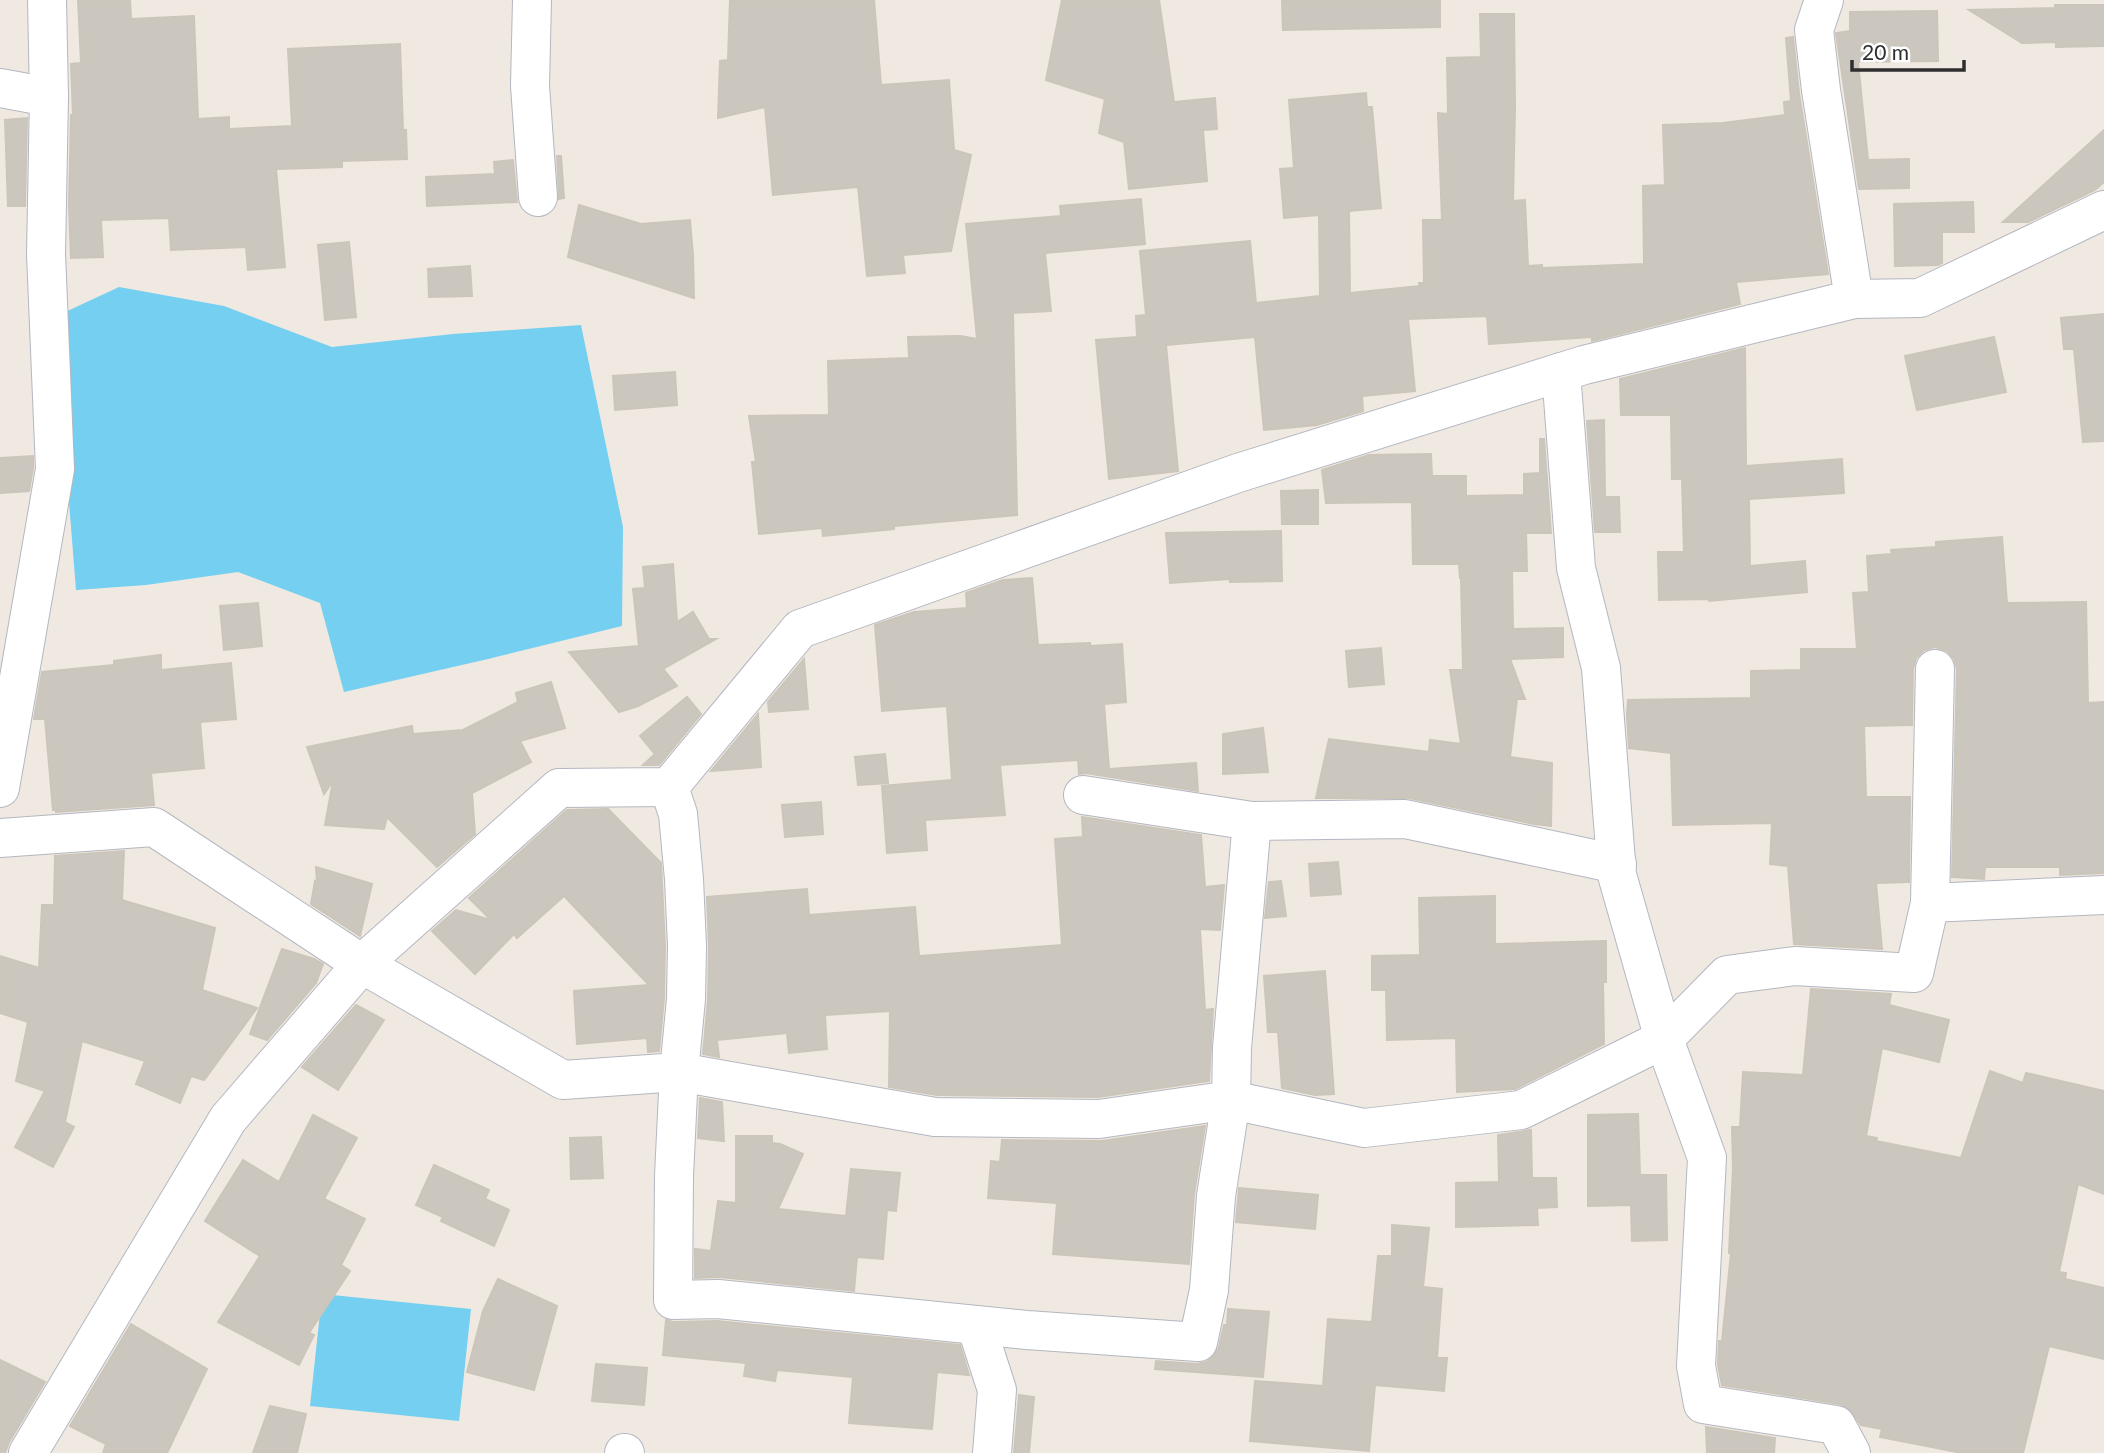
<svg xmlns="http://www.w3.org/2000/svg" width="2104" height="1453" viewBox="0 0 2104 1453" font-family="Lato,sans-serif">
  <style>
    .water { fill: #75cff0 }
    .building { fill: #cbc7bf; stroke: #cbc5ba; stroke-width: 2 }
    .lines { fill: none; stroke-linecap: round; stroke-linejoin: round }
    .minor-casing { stroke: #b4b7c1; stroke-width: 40 }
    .minor { stroke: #fff; stroke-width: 38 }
  </style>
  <rect width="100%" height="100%" fill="#efe9e1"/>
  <g class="water">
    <path d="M119,287L224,306L332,347L453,334L581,325L623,527L622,626L488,659L344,692L320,603L238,572L146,585L76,590L69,502L61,314Z"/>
    <path d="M322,1294L471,1309L459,1421L310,1406Z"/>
  </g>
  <g class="building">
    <path d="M78,0H130L131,19L194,16L198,119L229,117V129L292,126L288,49L400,44L403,130H406L407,159L342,161V167L276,169L285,267L248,270L246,247L171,250L169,218L101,220L103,257L71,258L69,205L71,115H73L71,64L81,63Z"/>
    <path d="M730,0H874L881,85L949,80L954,150L971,155L951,251L903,255L905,273L867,276L858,187L773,195L765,107L718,118L720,61L728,60Z"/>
    <path d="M1062,0H1159L1174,102L1215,98L1217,129L1203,130L1207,181L1129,189L1124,142L1099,133L1105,99L1046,80Z"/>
    <path d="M1282,0H1440V27L1283,30Z"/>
    <path d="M2055,5H2104V46L2056,47V42L2022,43L1969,10L2055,8Z"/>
    <path d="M1937,11L1938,61L1858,62L1868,160L1909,159V188L1859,189L1836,33L1850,31V12Z"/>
    <path d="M1480,14H1514L1515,108L1513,201L1525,200L1528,266L1542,265V268L1644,264L1643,186L1665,185L1663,125L1723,123L1785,115L1784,102L1791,101L1786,38L1793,37L1799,93L1828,274L1736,282L1740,304L1592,341V337L1489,344L1487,316L1408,319L1415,391L1362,396L1363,411L1317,425L1264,430L1255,337L1166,345L1178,471L1109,479L1096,340L1137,337L1136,316L1146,315L1140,251L1250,241L1256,303L1320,296L1319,215L1284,218L1280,169L1294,168L1289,100L1366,93L1367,107H1372L1381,208L1349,211L1350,293L1420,286L1419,283H1424L1423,220H1442L1438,113L1448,114L1447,58L1481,57Z"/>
    <path d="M27,118L25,206H8L5,120Z"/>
    <path d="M2104,130V182L2095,190L2028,222H2003Z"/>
    <path d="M557,156H561L564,198L559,199Z"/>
    <path d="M513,160L517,202L427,206L426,177L495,174L494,162Z"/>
    <path d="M1141,199L1145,244L1045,253L1051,311L1013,313L1017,515L894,526V529L823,536L822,528L759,534L752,462H756L749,416L829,415L828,361L909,358L908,337L960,336L977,339L966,224L1061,216L1060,206Z"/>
    <path d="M1973,202L1974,232H1942V263L1938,265L1895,266L1894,204Z"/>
    <path d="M579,205L641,224L690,220L693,255L694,298L568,257Z"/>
    <path d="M349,242L356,317L325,320L318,245Z"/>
    <path d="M470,266L472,296L429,297L428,269Z"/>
    <path d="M2104,314V441L2083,442L2074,349H2064L2061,318Z"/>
    <path d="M1994,337L2006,392L1917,410L1905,356Z"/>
    <path d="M1745,348L1746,466L1842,459L1844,493L1749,499L1750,566L1805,561L1807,592L1709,601V599L1659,600L1658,552H1684L1682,479H1672L1671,415H1621L1620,379Z"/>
    <path d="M675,372L677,405L615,410L613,376Z"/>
    <path d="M1604,420L1605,497H1619L1620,532H1595L1587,421Z"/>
    <path d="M1540,439H1544L1551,533H1526L1527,571H1512L1513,629L1563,628V657L1510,659L1525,699H1517L1510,757L1552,763L1551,826L1534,824L1409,798H1316L1329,739L1429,752L1430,740L1461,744L1450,670H1463L1461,578H1460L1459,564H1413L1412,502L1326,503L1322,470L1369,455L1431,454L1432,476H1466V496L1524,495V474L1540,473Z"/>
    <path d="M33,456V468L29,491L0,493V458Z"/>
    <path d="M1318,490V524H1282L1281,491Z"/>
    <path d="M1281,531L1282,581L1230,582V579L1170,583L1166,533Z"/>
    <path d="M2002,537L2007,603L2086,602L2088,703L2104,702V873L2060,875V867H1985L1984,879L1952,877L1957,669L1954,659L1947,651L1935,647L1924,650L1916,658L1913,669L1912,725L1864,726L1866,797H1910L1909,882L1876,883L1882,949L1794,944L1788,866L1770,864L1772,823L1673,825L1671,753L1629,748L1627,715L1628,700L1751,698V671L1801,670V649H1857L1853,593L1869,592L1867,556L1892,554L1891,550L1936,547V542Z"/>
    <path d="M673,564L677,622L693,612L709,639H716L663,669L677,686L638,706L619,712L569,652L639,646L633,589L645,588L643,567Z"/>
    <path d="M1032,578L1038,645L1090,643V646L1122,644L1126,702L1104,704L1109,769L1196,763L1198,791L1086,773L1079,774L1078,760L1000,765L1005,815L925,820L927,850L887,853L882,786L952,780L947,706L882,711L875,625L914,612L967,608L966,593L1003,580Z"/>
    <path d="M258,603L262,646L224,650L220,606Z"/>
    <path d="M1381,648L1384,684L1349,687L1346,651Z"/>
    <path d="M161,655V670L231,663L236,719L200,722L204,768L151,773L154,805L56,812V810H53L45,719H34L42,672L114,665V661Z"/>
    <path d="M804,659L808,709L769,712L768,702Z"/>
    <path d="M551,682L565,728L520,741L531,762L472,793L475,834L437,867L387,817L384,829L325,825L333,781L324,794L307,747L412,726L413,734L463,730L518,702L516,693Z"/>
    <path d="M687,697L701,714L659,765H643L655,754L640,736Z"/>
    <path d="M758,714L761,767L711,771Z"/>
    <path d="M1263,728L1268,772L1223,774V734Z"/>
    <path d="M885,754L888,783L858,785L855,757Z"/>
    <path d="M821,802L823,834L785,837L782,805Z"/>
    <path d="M608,809L661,863L665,946L664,998L659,1051L648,1052L647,1038L577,1044L574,991L649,985L564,896L517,938L514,934L475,974L432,931L456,910L491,920L469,898L567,810Z"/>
    <path d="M1082,817L1201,835L1205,887L1224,885L1220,930L1200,929L1205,1010L1213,1009L1209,1081L1098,1097L937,1095L889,1087L890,1011L825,1015L827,1049L789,1053L787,1033L717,1040L719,1057L703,1054L708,1000L709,946L707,897L807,889L809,915L915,907L919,956L1062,945L1055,839L1083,837Z"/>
    <path d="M124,851L122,900L215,928L202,990L257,1008L204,1080L191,1076L180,1103L136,1084L145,1061L82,1041L65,1122L74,1127L53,1167L15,1147L45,1091L16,1081L28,1022L0,1013V956L39,968L42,905H54L55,856Z"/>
    <path d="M1338,862L1341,894L1311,896L1309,864Z"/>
    <path d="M316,867L372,884L360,936L311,904L315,881L317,883Z"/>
    <path d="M1281,881L1286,916L1265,918L1269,882Z"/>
    <path d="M1495,896V944L1606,941V982H1603L1604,1044L1515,1089L1457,1092L1456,1038L1387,1040L1386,990H1372V956L1420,955L1419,898Z"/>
    <path d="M282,949L314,959L323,964L316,983L267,1040L250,1034Z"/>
    <path d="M1325,971L1334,1094L1315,1095L1282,1088L1278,1032H1268L1264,976Z"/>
    <path d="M1811,989L1891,994L1889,1005L1949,1020L1939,1062L1882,1048L1866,1136L1877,1138L1876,1141L1961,1158L1990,1071L2023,1083L2026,1073L2104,1091V1194L2078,1184L2059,1272L2066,1273L2065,1279L2104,1288V1359L2049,1346L2023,1453H1962L1880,1437L1882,1429L1861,1425L1849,1408L1840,1404L1722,1385L1718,1365L1719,1341H1722L1731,1253H1729L1733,1168L1732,1127H1740L1743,1072L1803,1075Z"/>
    <path d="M356,1005L384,1020L338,1090L302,1067Z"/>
    <path d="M700,1098L722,1102L724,1141L698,1138Z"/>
    <path d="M1638,1114L1640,1175H1666L1667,1240L1632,1241L1631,1205L1588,1206V1115Z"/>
    <path d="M313,1115L357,1138L324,1199L365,1219L341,1265L350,1271L309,1333L314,1335L299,1365L218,1322L260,1256L205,1221L243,1160L279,1182Z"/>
    <path d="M1205,1126L1194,1194L1189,1264L1053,1254L1057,1203L988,1198L991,1161L1000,1162L1002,1140L1102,1141Z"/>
    <path d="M1531,1130L1532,1178H1556L1557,1207L1537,1208L1538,1225L1456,1227V1183L1499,1182L1498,1135Z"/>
    <path d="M736,1136H772V1143L780,1144L803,1154L778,1209L846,1216L851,1169L900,1173L896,1211L887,1210L883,1259L857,1257L854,1291L720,1277L695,1278V1249L711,1251L718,1201L736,1203Z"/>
    <path d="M601,1137L603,1178L571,1179L570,1138Z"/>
    <path d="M434,1165L489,1190L485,1199L509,1210L494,1246L441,1221L443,1217L416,1205Z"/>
    <path d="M1239,1188L1318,1195L1315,1229L1236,1222Z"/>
    <path d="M1392,1225L1429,1228L1423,1287L1442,1289L1437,1358H1447L1444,1391L1375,1385L1369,1451L1250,1441L1255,1381L1323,1386L1328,1319L1372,1322L1378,1256H1392Z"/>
    <path d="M498,1279L557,1306L534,1390L467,1372L483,1311Z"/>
    <path d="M1228,1309L1269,1312L1263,1377L1155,1369L1156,1361L1197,1364L1206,1362L1214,1356L1219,1347L1224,1325H1227Z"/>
    <path d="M666,1320L673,1322L717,1321L960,1345L969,1375L937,1372L932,1429L849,1423L853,1377L777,1370L775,1381L744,1376L746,1363L663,1355Z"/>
    <path d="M131,1324L207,1369L167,1453H103L106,1444L70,1426Z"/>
    <path d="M0,1360L45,1382L9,1442L5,1453H0Z"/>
    <path d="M596,1364L647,1368L644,1405L592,1401Z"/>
    <path d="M1019,1395L1034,1397L1029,1453H1014Z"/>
    <path d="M270,1406L306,1414L297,1453H253Z"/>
    <path d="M1706,1427L1775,1438L1774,1453H1707Z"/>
  </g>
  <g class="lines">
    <defs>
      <g id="minor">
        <path d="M532,0L530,86L538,197"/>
        <path d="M1824,0L1814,30L1821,90L1854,299"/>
        <path d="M0,88L49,97"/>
        <path d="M1561,372L1576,568L1601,668L1617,875L1664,1039L1707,1158L1696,1366L1703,1404L1836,1425L1851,1453"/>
        <path d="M669,787L678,814L684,879L687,946L686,999L679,1072L674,1176L673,1300L718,1299L1027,1330L1198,1342L1209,1290L1216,1196L1231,1100L1232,1048L1252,821"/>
        <path d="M0,788L55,469L46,254L49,97L47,0"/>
        <path d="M1083,795L1252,821L1405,819L1617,864"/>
        <path d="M0,838L154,827L362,964L563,1080L679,1072L935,1117L1099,1119L1231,1100L1364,1128L1521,1110L1664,1039L1727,975L1795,966L1914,973L1930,903L2104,895"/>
        <path d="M1930,903L1935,669"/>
        <path d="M976,1325L997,1390L992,1453"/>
        <path d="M28,1453L228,1119L362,964L559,788L669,787L800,629L1238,473L1584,365L1854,299L1920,298L2104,210"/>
        <path d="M624,1453H625"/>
      </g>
    </defs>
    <use href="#minor" class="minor-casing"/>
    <use href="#minor" class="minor"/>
  </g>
  <path d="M1852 60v10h112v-10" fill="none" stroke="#2e2e2e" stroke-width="3.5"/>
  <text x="1862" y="60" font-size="21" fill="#2e2e2e" stroke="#ffffff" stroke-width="5" paint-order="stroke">20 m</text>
</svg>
